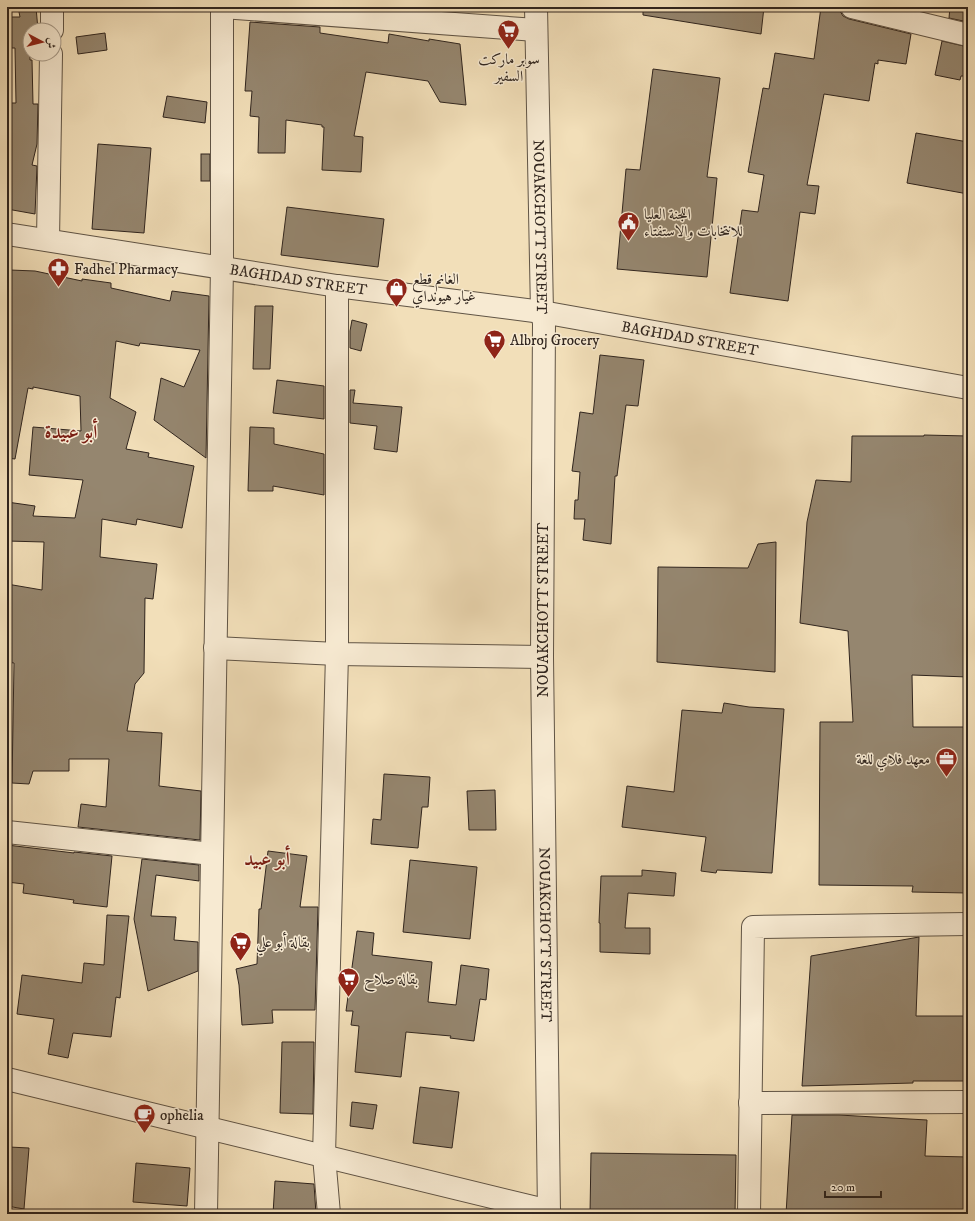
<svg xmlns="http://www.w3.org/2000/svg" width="975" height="1221" viewBox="0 0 975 1221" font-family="'IM FELL DW Pica',Amiri,serif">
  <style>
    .building { fill: #95866f; stroke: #30251e }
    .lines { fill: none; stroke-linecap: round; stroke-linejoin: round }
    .minor-casing { stroke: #605445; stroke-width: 24 }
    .minor { stroke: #f7ead2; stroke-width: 22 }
    .labels { text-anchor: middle; stroke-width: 3; stroke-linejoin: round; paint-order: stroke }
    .poi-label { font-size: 15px; fill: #30251e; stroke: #f7ead2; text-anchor: start }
    .street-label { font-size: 15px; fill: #30251e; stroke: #f7ead2 }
    .district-label { font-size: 19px; font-weight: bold; fill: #7a1f14; stroke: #f7ead2 }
  </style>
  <rect width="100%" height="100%" fill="#f2dfb9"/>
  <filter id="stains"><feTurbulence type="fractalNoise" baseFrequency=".005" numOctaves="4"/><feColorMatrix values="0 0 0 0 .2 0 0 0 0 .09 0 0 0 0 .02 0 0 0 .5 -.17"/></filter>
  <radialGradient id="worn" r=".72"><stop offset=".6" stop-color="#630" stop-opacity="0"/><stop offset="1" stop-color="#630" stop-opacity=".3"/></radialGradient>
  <g class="building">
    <path d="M18,7H36L38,30H30V60H32L33,104H38L37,144L32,165L37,166L35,214L7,209V142L11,123L7,122L8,103H16L15,48H7V17H20Z"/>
    <path d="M643,7H764L761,34L643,15Z"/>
    <path d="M821,7H840V11L843,16L849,19L911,34L906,64L878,60V64L875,63L869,101L824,94L807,185L819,186L815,214L800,212L788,301L730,293L742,210L758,212L764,175L748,172L763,88L769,89L775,53L814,59Z"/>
    <path d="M950,7H968V22L949,18Z"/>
    <path d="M250,22L320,27V33L388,43L389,34L429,41V39L460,44L466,105L440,102L428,81L366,72L354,136L363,137L361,172L322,170L324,127H322V125L286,120L285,153H258L259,117L250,116L252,91H245Z"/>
    <path d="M105,33L107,50L78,54L76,37Z"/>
    <path d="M942,41L968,47V76H961L960,80L935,75Z"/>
    <path d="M653,69L720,78L707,177L717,178L707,277L617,269L626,169L640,170Z"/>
    <path d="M167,96L207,102L205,123L163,117Z"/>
    <path d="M916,133L968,142V194L907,183Z"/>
    <path d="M98,144L151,148L144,233L92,229Z"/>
    <rect x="201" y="154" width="9" height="27"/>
    <path d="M287,207L384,219L378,267L281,255Z"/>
    <path d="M10,270L35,271L82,281V279L111,283V288L170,301L172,291L209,296L206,458L154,420L161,378L184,387L200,350L140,343L139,346L116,341L110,398L136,412L126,449L149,453L148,457L194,466L182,528L137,519L136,525L102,519L100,557L157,564L153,599L145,598L144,673L135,684L127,731L162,733L159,786L201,791L200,840L78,827L81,804L106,807L109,759H69V771H33L29,784L12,783L14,663L7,662V584L42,590L44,542L7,541V502L35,506L33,516L75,518L83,480L29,475L33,427L81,431L80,396L33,387V389L28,388L15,459L7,458V339Z"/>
    <path d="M255,306H273L270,369H253Z"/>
    <path d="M352,320L367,324L361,351L350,348V331Z"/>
    <path d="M600,355L644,360L638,406L626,405L617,476H615L611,544L583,540L585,519H574L575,500H578L580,472L572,471L580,412L593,414Z"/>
    <path d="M277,380L324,386V419L273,413Z"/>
    <path d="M350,390H355L353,403L402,407L397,452L374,449L377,426L350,423Z"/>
    <path d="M250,427L274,428V444L324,454V495L273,486V491H248Z"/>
    <path d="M924,435L968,436V677L912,675L913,727H968V893L912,892L913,886L819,885L820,722H853L848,631L800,623L807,522L816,480L851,482L852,436H924Z"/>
    <path d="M776,542L775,672L657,662L658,567L748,568L758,544Z"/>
    <path d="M724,703L749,707L784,709L772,873L717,870L716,873L701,871L706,837L622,827L627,786L674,792L682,710L722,713Z"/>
    <path d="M384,774L430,777L428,807H422L418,848L371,844L373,819L381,820Z"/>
    <path d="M495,790L496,830H469L467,791Z"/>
    <path d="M7,845L74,853V852L112,856L107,907L73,903L74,900L23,893L24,884L7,882Z"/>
    <path d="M268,851L307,856L300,907H318L315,1010H272L273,1023L242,1025L239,985L236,969L257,964L259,909H261Z"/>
    <path d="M142,859L199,865V881L156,875L151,916L176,917L174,940L198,942V971L148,991L134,919Z"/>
    <path d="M410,860L477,867L470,939L403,932Z"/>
    <path d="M642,870L676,873L674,896L628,893L625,928H650V954L600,952V923H599L601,876H642Z"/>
    <path d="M107,915L129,916L120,998L116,997L111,1037L73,1033L68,1058L48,1054L54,1019L17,1014L22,975L82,983L84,963L104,965Z"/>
    <path d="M357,931L374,933L372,955L432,962L428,1002L456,1005L461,965L489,969L486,1000L480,999L474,1041L450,1038L451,1036L406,1032L401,1077L355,1072L359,1026L351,1025L353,1011H346Z"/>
    <path d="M919,937L916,1016H968V1081H913V1083L802,1086L811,956Z"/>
    <path d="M282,1042H314L313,1114L280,1113Z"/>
    <path d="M420,1087L459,1092L452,1148L413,1143Z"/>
    <path d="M352,1102L377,1105L373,1129L350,1126Z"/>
    <path d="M792,1115H839L927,1120L925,1156L968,1157V1214H786Z"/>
    <path d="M9,1147L29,1148L24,1209L7,1206V1174Z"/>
    <path d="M591,1153L736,1155L735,1214H590Z"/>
    <path d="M136,1163L190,1168L187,1206L133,1202Z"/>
    <path d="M275,1181L314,1184L316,1214H273Z"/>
  </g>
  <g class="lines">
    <defs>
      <g id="minor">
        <path d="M222,7L536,30"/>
        <path id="s1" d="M536,7L542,312L544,323L542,657L549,1214"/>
        <path d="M852,7L968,35"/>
        <path d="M52,30V7"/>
        <path id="s2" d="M7,234L337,286L542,312L968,388"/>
        <path d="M48,240L51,54"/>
        <path d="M215,648L337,654L542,657"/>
        <path d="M7,832L212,854"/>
        <path d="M7,1079L549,1211"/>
        <path d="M750,1103L968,1102"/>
        <path d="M206,1214L222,267V7"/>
        <path d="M329,1214L324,1156L337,654V286"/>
        <path d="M749,1214L753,927L968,924"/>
      </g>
    </defs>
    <use href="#minor" class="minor-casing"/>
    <use href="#minor" class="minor"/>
  </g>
  <defs>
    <symbol id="supermarket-pin" viewBox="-11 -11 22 30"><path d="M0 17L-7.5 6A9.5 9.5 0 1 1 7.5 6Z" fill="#8f2418" stroke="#f7ead2"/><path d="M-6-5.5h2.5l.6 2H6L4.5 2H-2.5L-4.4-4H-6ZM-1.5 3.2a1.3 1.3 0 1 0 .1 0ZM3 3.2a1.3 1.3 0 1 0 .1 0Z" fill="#fff"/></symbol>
    <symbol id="civic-pin" viewBox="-11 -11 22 30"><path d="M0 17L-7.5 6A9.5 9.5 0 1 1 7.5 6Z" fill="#8f2418" stroke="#f7ead2"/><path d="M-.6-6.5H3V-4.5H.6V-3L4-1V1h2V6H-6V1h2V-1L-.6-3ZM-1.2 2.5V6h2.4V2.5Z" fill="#fff"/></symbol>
    <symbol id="pharmacy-pin" viewBox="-11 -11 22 30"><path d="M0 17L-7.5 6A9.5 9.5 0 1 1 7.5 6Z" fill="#8f2418" stroke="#f7ead2"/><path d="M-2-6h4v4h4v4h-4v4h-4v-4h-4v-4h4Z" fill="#fff"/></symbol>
    <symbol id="shop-pin" viewBox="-11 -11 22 30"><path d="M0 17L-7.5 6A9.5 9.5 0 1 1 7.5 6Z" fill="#8f2418" stroke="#f7ead2"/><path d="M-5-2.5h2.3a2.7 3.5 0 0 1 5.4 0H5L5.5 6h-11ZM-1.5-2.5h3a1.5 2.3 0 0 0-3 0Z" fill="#fff"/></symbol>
    <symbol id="office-pin" viewBox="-11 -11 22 30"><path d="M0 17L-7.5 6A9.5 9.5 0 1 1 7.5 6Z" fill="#8f2418" stroke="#f7ead2"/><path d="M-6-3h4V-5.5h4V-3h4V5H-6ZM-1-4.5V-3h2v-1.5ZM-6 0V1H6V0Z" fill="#fff"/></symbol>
    <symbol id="cafe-pin" viewBox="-11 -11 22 30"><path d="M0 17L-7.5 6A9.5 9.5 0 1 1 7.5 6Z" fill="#8f2418" stroke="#f7ead2"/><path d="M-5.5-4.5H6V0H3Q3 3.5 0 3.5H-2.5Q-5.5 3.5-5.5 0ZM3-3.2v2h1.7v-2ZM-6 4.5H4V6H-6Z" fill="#fff"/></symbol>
  </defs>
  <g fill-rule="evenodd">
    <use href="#supermarket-pin" x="496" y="18" width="25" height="34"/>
    <use href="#civic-pin" x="616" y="210" width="25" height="34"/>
    <use href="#pharmacy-pin" x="46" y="256" width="25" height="34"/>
    <use href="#shop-pin" x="384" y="276" width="25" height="34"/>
    <use href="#supermarket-pin" x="482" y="328" width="25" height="34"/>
    <use href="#office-pin" x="934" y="746" width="25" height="34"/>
    <use href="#supermarket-pin" x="228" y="930" width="25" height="34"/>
    <use href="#supermarket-pin" x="336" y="966" width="25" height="34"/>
    <use href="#cafe-pin" x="132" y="1102" width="25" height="34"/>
  </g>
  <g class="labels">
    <g class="poi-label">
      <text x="509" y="64" text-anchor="middle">سوبر ماركت<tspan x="509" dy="17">السفير</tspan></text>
      <text x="644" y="219">اللجنة العليا<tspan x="644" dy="17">للانتخابات والاستفتاء</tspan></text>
      <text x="74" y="274">Fadhel Pharmacy</text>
      <text x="412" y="284">الغانم قطع<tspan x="412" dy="17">غيار هيونداي</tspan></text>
      <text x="510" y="345">Albroj Grocery</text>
      <text x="930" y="764" text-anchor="end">معهد فلاي للغة</text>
      <text x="256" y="947">بقالة أبو علي</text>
      <text x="364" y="984">بقالة صلاح</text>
      <text x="160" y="1120">ophelia</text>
    </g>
    <g class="street-label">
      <text dy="5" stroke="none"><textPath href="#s1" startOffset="220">NOUAKCHOTT STREET</textPath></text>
      <text dy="5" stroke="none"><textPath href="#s2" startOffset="295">BAGHDAD STREET</textPath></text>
      <text dy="5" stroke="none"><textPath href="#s2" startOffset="691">BAGHDAD STREET</textPath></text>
      <text transform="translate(543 610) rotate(-90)" y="5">NOUAKCHOTT STREET</text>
      <text dy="5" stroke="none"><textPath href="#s1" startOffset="928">NOUAKCHOTT STREET</textPath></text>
    </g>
    <g class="district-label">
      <text x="71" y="438">أبو عبيدة</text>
      <text x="267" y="865">أبو عبيد</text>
    </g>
  </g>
  <rect width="975" height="1221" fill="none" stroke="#f2dfb9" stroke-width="24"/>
  <rect x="8" y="8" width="959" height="1205" fill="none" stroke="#30251e" stroke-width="2"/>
  <rect x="12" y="12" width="951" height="1197" fill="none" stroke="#30251e"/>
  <g transform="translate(42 42) rotate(97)"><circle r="19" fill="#f7ead2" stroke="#a79b8a"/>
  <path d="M0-3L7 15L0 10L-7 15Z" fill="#8f2418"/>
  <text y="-6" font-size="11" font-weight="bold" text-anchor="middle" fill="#30251e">ش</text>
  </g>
  <path d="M825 1191v6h56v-6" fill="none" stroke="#30251e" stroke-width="2"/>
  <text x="831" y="1191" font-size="12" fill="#30251e" stroke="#f7ead2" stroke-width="3" paint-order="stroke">20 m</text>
  <rect width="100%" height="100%" filter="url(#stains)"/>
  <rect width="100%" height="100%" fill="url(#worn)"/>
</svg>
